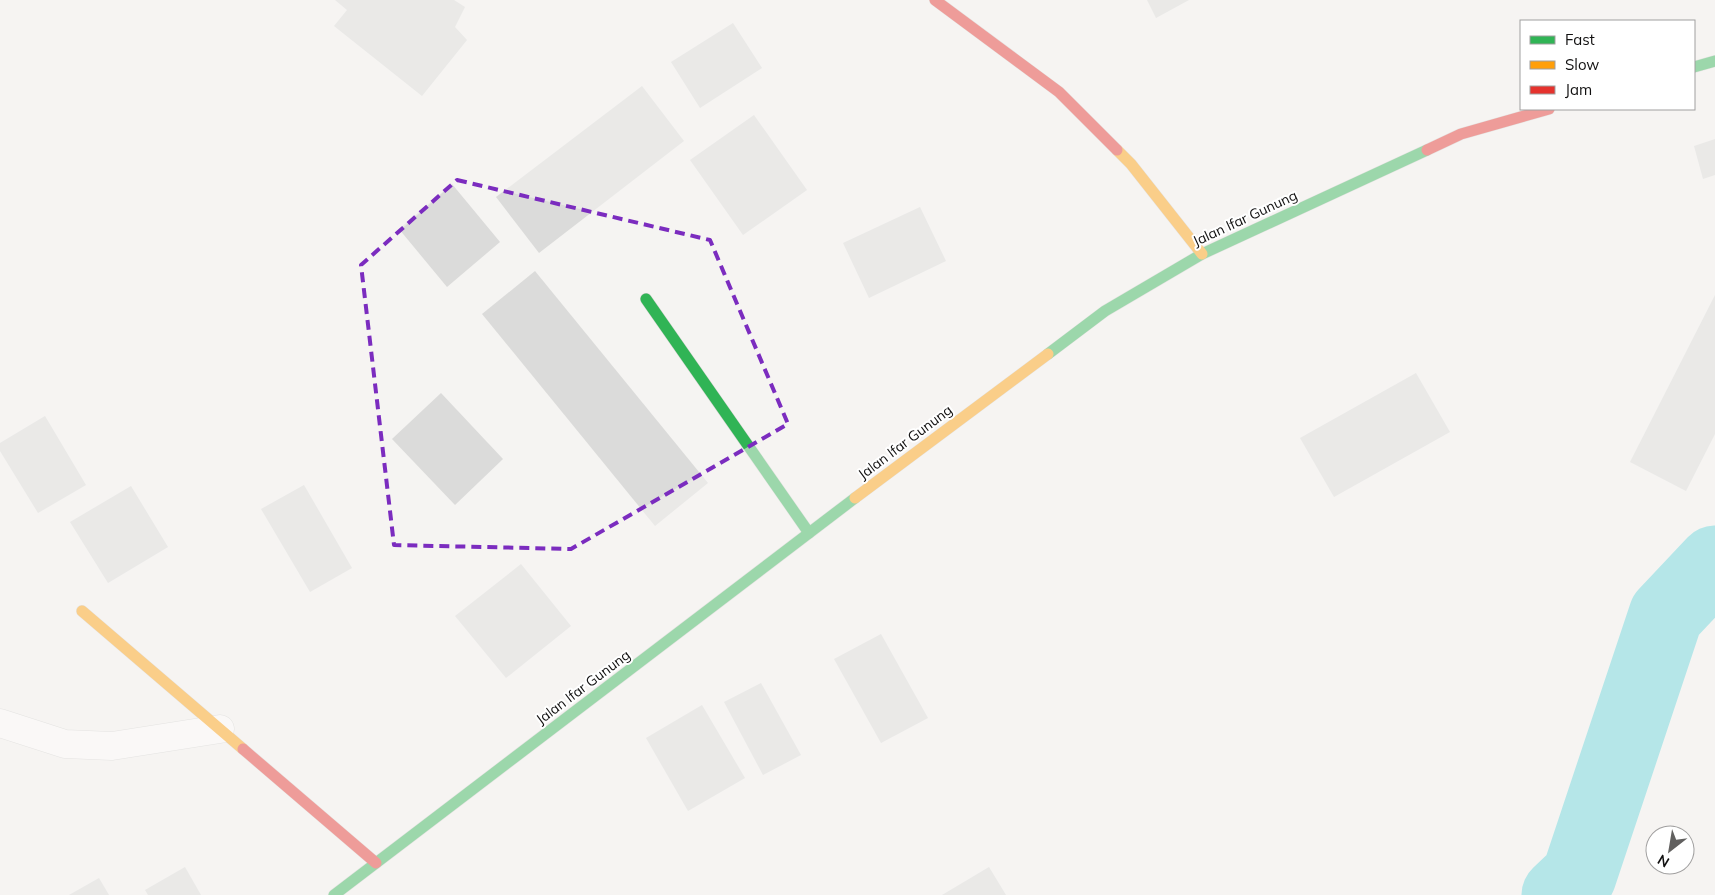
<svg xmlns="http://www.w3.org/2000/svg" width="1715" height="895" viewBox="0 0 1715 895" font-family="Mulish,sans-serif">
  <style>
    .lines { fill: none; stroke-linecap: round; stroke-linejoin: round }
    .river { stroke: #66d5dc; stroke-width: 75 }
    .building { fill: #dbdbda }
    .street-casing { stroke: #d1d0ce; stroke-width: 29 }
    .fast-casing { stroke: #d1d0ce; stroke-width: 12 }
    .slow-casing { stroke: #d1d0ce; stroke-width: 12 }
    .jam-casing { stroke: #d1d0ce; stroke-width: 12 }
    .street { stroke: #fefdfd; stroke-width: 28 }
    .fast { stroke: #30b455; stroke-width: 11 }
    .slow { stroke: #ff9f0a; stroke-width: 11 }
    .jam { stroke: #e5322d; stroke-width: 11 }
    .marked { fill: none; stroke: #7b2cbf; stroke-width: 4; stroke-dasharray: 10 6; stroke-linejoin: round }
    .labels { text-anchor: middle; stroke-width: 4; stroke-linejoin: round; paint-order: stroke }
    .street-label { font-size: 14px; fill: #111010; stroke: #fff }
  </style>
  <rect width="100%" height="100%" fill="#f5f4f2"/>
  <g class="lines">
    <path class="river" d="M1559,895L1579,876L1666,615L1715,563"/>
  </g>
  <g class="building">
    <path d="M335,0H454L465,7L455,27L467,40L422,96L334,26L347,10Z"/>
    <path d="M1147,0H1189L1156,18Z"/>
    <path d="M733,23L762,68L700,108L671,62Z"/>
    <path d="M642,86L684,141L539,253L496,197Z"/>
    <path d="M754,115L807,190L743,235L690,160Z"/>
    <path d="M1715,139V175L1703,179L1694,146Z"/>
    <path d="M452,184L500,242L447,287L399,229Z"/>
    <path d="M920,207L946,261L869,298L843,243Z"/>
    <path d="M535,271L708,483L655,526L482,314Z"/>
    <path d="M1715,295V434L1686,491L1630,462Z"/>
    <path d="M1416,373L1450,432L1334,497L1300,438Z"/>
    <path d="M441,393L503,459L455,505L392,439Z"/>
    <path d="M45,416L86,485L38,513L0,451V443Z"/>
    <path d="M304,485L352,568L310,592L261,509Z"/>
    <path d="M131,486L168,547L108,583L70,522Z"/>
    <path d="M521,564L571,626L506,678L455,616Z"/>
    <path d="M881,634L928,718L881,743L834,659Z"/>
    <path d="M761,683L801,755L763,775L724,702Z"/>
    <path d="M702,705L745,778L688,811L646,738Z"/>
    <path d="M185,867L201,895H148L145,890Z"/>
    <path d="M989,867L1006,895H942Z"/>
    <path d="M99,878L109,895H69Z"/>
  </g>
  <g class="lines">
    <defs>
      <path id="street" d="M0,723L65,744L112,746L220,729"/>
      <g id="fast">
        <path d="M1694,67L1715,61"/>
        <path d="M646,299L809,533"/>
        <path d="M1048,354L1105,311L1202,254L1427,150"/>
        <path d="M334,895L855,498"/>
      </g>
      <g id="slow">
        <path d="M1117,150L1131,164L1202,254"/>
        <path d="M855,498L1048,354"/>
        <path d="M82,611L243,749"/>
      </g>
      <g id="jam">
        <path d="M935,0L1059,92L1117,150"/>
        <path d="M1427,150L1461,134L1549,109"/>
        <path d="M243,749L376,863"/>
      </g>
    </defs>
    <use href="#street" class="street-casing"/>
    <use href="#fast" class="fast-casing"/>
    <use href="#slow" class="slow-casing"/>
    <use href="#jam" class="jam-casing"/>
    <use href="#street" class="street"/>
    <use href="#fast" class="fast"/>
    <use href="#slow" class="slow"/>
    <use href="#jam" class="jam"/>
  </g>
  <path d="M0 0H1715V895H0ZM457,180L710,240L788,424L571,549L394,545L361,265Z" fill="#f5f4f2" fill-opacity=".55" fill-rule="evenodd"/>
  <path class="marked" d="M457,180L710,240L788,424L571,549L394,545L361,265Z"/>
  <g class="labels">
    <g class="street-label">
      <text transform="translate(1245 218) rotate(-25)" y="5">Jalan Ifar Gunung</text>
      <text transform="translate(905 442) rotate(-37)" y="5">Jalan Ifar Gunung</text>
      <text transform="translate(583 687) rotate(-37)" y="5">Jalan Ifar Gunung</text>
    </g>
  </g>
  <rect x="1520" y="20" width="175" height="90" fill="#ffffff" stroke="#a09f9f"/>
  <rect x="1530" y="36" width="25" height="8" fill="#30b455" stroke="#a09f9f"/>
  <text x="1565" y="45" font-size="15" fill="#111010">Fast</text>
  <rect x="1530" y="61" width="25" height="8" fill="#ff9f0a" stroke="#a09f9f"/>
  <text x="1565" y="70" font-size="15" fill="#111010">Slow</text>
  <rect x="1530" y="86" width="25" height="8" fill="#e5322d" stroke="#a09f9f"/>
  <text x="1565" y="95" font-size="15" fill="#111010">Jam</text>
  <g transform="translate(1670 850) rotate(211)"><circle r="24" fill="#ffffff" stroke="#a09f9f"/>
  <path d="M0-4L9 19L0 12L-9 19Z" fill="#61605f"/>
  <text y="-8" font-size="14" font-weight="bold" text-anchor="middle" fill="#111010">N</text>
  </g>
</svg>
